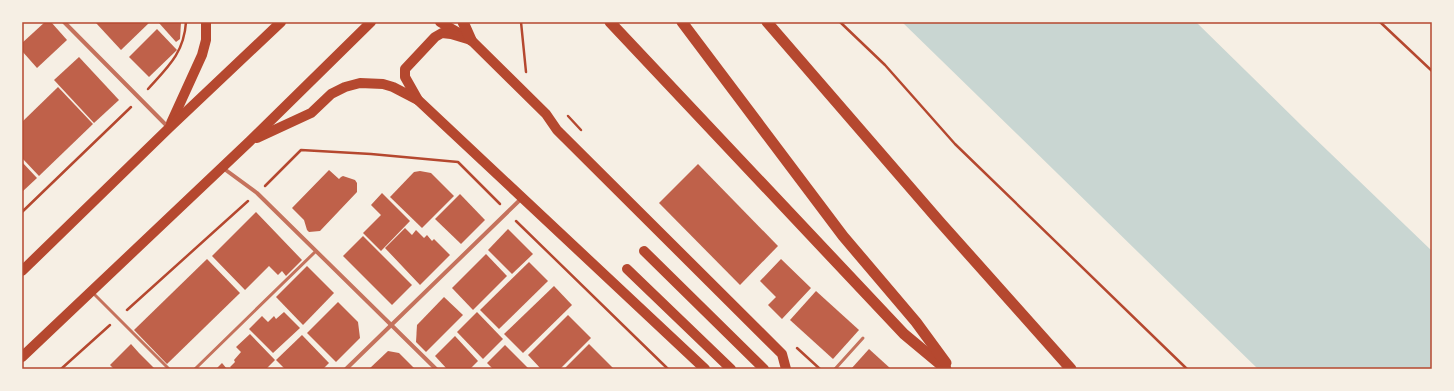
<svg xmlns="http://www.w3.org/2000/svg" width="1454" height="391" viewBox="0 0 1454 391" font-family="Helvetica,sans-serif">
  <style>
    .water { fill: #c9d6d2 }
    .building { fill: #bf614a }
    .lines { fill: none; stroke-linecap: round; stroke-linejoin: round }
    .path { stroke: #b5482f; stroke-width: 2.5 }
    .service { stroke: #c5725c; stroke-width: 3 }
    .minor { stroke: #c5725c; stroke-width: 4 }
    .primary { stroke: #b5482f; stroke-width: 10 }
    .trunk { stroke: #b5482f; stroke-width: 11 }
    .neatline { fill: none; stroke: #b5482f; stroke-width: 1.5 }
  </style>
  <rect width="100%" height="100%" fill="#f6efe4"/>
  <path class="water" d="M902,22H1196L1303,127L1432,251V369H1258Z"/>
  <g class="building">
    <path d="M45,22H51L67,40L37,68L22,51V43Z"/>
    <path d="M97,22H150L121,50L96,23Z"/>
    <path d="M160,22H181L180,39L176,42L159,23Z"/>
    <path d="M157,29L177,50L149,77L129,57Z"/>
    <path d="M79,57L119,100L94,123L54,80Z"/>
    <path d="M58,87L93,124L39,176L22,158V122Z"/>
    <path d="M22,162L37,178L22,192Z"/>
    <path d="M698,164L778,246L740,285L659,203Z"/>
    <path d="M329,170L339,179L341,177L343,176L355,180L357,183V192L320,231L309,232L307,230L304,220L292,208Z"/>
    <path d="M420,171L431,173L454,196L422,228L390,197L414,172Z"/>
    <path d="M382,193L410,221L381,251L363,233L381,215L371,205Z"/>
    <path d="M460,194L485,220L461,244L435,219Z"/>
    <path d="M256,212L302,260L286,276L282,271L278,275L269,266L245,290L212,256Z"/>
    <path d="M405,228L412,235L416,230L424,238L427,235L432,241L434,239L450,255L420,285L385,248Z"/>
    <path d="M508,229L533,254L512,274L488,250Z"/>
    <path d="M363,236L412,285L392,305L343,256Z"/>
    <path d="M486,254L507,276L473,310L452,288Z"/>
    <path d="M207,259L240,293L167,364L134,330Z"/>
    <path d="M781,259L811,288L782,319L768,305L776,297L760,281Z"/>
    <path d="M529,262L548,281L499,329L480,310Z"/>
    <path d="M307,266L334,293L303,325L276,297Z"/>
    <path d="M554,286L572,305L523,353L504,334Z"/>
    <path d="M816,291L859,330L833,359L790,320Z"/>
    <path d="M444,297L463,315L426,352L416,342L417,325Z"/>
    <path d="M338,302L358,322L360,338L336,362L307,333Z"/>
    <path d="M284,312L300,328L273,353L249,329L262,316L268,322L274,316L276,319Z"/>
    <path d="M477,312L503,339L483,359L457,332Z"/>
    <path d="M568,315L591,338L560,369H541L528,355Z"/>
    <path d="M250,334L275,360L266,369H232L230,367L235,362L234,360L241,352L236,347Z"/>
    <path d="M302,335L329,363L323,369H285L276,360Z"/>
    <path d="M455,336L478,361L470,369H447L435,356Z"/>
    <path d="M131,344L139,353L155,369H114L110,365Z"/>
    <path d="M589,344L614,369H564Z"/>
    <path d="M505,345L529,369H493L487,363Z"/>
    <path d="M869,349L891,369H851Z"/>
    <path d="M388,351L399,353L415,369H369Z"/>
    <path d="M222,363L227,369H216Z"/>
  </g>
  <g class="lines">
    <g class="path">
      <path d="M521,22L526,72"/>
      <path d="M840,22L885,65L955,144L1187,369"/>
      <path d="M1380,22L1432,71"/>
      <path d="M148,89C168,67 184,53 186,22"/>
      <path d="M568,116L581,130"/>
      <path d="M265,186L301,150L371,154L458,162L500,204"/>
      <path d="M22,212L131,107"/>
      <path d="M516,221L668,369"/>
      <path d="M127,310L248,201"/>
      <path d="M797,348L820,369"/>
      <path d="M61,369L110,325"/>
    </g>
    <g class="service">
      <path d="M92,292L169,369"/>
      <path d="M195,369L316,251"/>
      <path d="M835,369L863,338"/>
    </g>
    <g class="minor">
      <path d="M64,22L169,128"/>
      <path d="M223,168L257,193L436,369"/>
      <path d="M346,369L523,197"/>
    </g>
    <g class="primary">
      <path d="M440,22L471,40L546,114L557,130L782,354L786,369"/>
      <path d="M471,40L451,34L442,33L435,37L405,69V77L418,100L705,369"/>
      <path d="M171,123L202,55L206,40V22"/>
      <path d="M257,138L311,113L331,94L345,87L360,83L383,84L393,87L418,100"/>
      <path d="M644,251L764,369"/>
      <path d="M627,269L731,369"/>
      <path d="M22,271L169,128L281,22"/>
      <path d="M22,357L250,141L371,22"/>
    </g>
    <g class="trunk">
      <path d="M463,22L471,40"/>
      <path d="M610,22L904,334L946,369"/>
      <path d="M682,22L843,236L916,322L946,363"/>
      <path d="M767,22L940,222L1071,369"/>
    </g>
  </g>
  <rect width="1454" height="391" fill="none" stroke="#f6efe4" stroke-width="46"/>
  <rect x="23" y="23" width="1408" height="345" class="neatline"/>
</svg>
